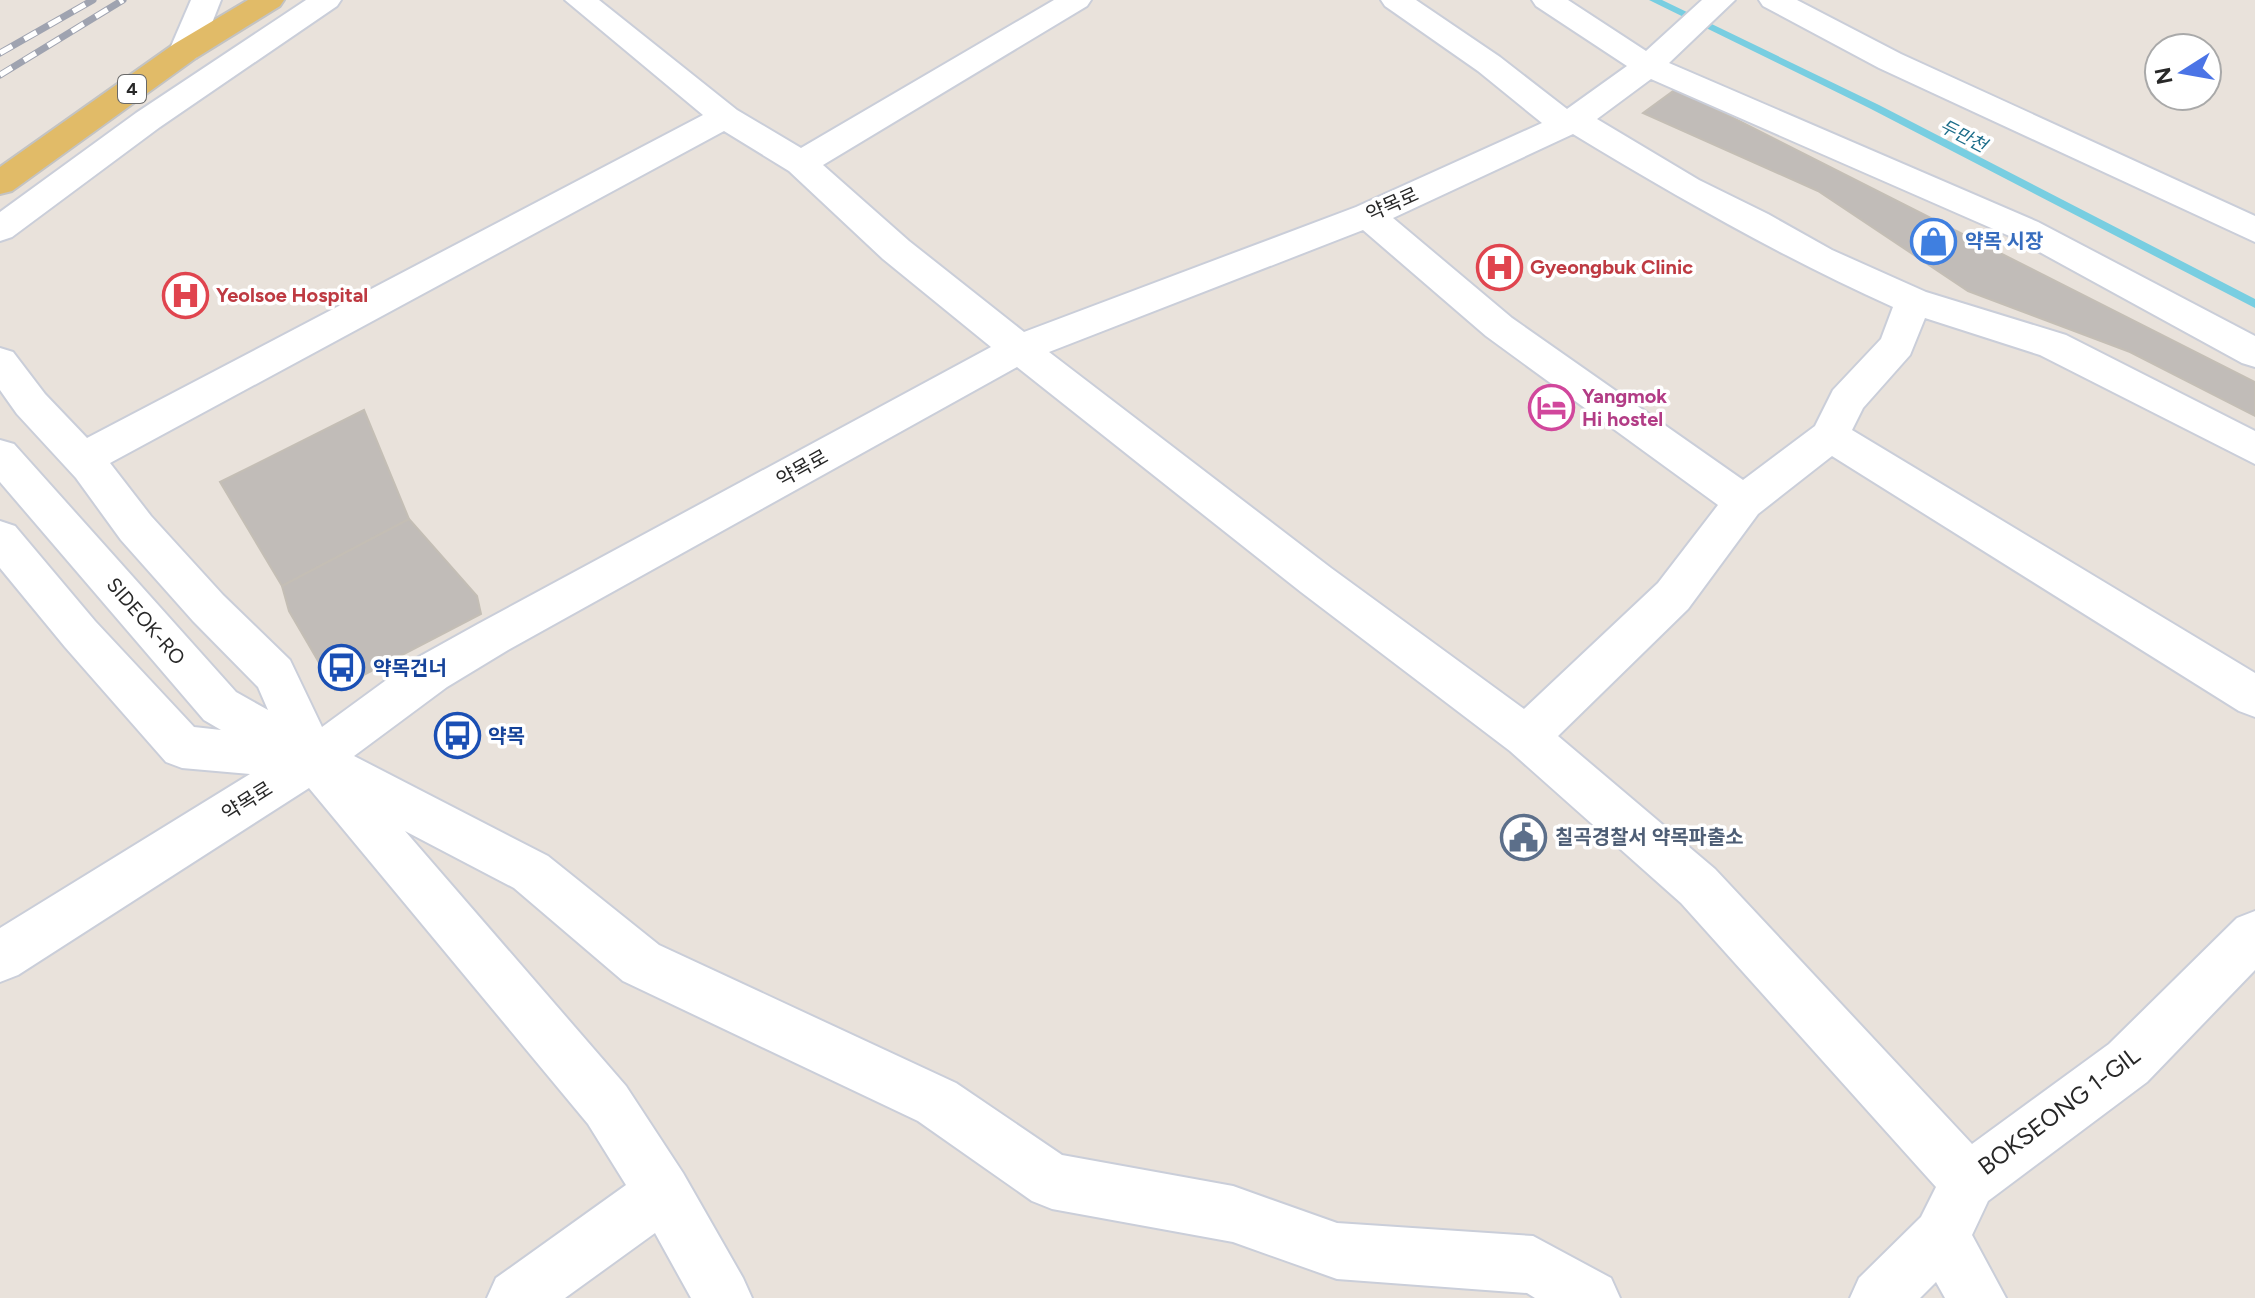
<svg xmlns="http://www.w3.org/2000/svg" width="2255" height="1298" viewBox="0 0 2255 1298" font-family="Figtree,'Noto Sans KR',sans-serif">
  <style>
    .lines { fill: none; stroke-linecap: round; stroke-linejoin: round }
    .stream { fill: #78cee1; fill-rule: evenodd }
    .building { fill: #c1bcb8; stroke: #c4beb5; stroke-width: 2 }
    .minor-casing { stroke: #caced9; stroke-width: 4 }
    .major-casing { stroke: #c3c3c3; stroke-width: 4 }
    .minor { fill: #fff; fill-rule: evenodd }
    .major { fill: #e1bb68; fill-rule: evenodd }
    .rail-casing { stroke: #9fa3b0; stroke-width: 7 }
    .rail { stroke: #fff; stroke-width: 5; stroke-dasharray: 14; stroke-linecap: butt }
    .labels { text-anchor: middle; stroke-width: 7; stroke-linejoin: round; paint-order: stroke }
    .shield { fill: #fff; stroke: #686868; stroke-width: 2 }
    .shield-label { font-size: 18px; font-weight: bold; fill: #282828 }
    .far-water-label { font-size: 18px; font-style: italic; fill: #1b6c89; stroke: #fff }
    .street-label { font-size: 20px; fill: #282828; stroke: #fff }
    .shop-label { font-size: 20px; font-weight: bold; fill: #366cbe; stroke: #fff; text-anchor: start }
    .health-label { font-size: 20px; font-weight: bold; fill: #be3a42; stroke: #fff; text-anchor: start }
    .hotel-label { font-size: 20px; font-weight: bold; fill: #b23c85; stroke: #fff; text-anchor: start }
    .transit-label { font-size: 20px; font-weight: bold; fill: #164399; stroke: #fff; text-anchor: start }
    .service-label { font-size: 20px; font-weight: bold; fill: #4e5e75; stroke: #fff; text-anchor: start }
    .near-street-label { font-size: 24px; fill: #282828; stroke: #fff }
  </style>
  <rect width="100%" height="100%" fill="#e9e2db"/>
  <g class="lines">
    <path class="stream" d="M1649,0H1662L1879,105L2255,299V308L1871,109Z"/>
  </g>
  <g class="building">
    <path d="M1676,89L2255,382V416L2130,352L1968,291L1818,191L1643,113Z"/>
    <path d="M364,410L409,519L282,586L220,482Z"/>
    <path d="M409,519L477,596L481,614L335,690L289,611L282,586Z"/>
  </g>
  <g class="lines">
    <defs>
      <g id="minor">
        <path d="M191,0H221L201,51L196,58L185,61L174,58L169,51Z"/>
        <path d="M306,0H341L337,6L160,127L12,237L0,241V212L136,113Z"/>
        <path d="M565,0H599L737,110L801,148L1054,0H1091L1087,6L823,165L909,241L1024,332L1356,207L1542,123L1478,71L1385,6L1381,0H1416L1500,57L1567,109L1627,66L1536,6L1532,0H1568L1646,51L1702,0H1735L1669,63L2038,222L2255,336V367L2242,363L2014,238L1651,79L1597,119L1699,180L1768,214L1832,250L1926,292L2066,335L2255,431V464L2040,355L1925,318L1910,355L1863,408L1852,430L2255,673V717L2239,711L1832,456L1758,514L1688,609L1558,736L1715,869L1972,1144L2109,1044L2237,918L2255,911V970L2147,1082L1988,1201L1972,1235L2006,1298H1945L1936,1282L1920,1298H1850L1859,1278L1921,1217L1936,1187L1681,903L1510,751L1301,592L1017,367L508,650L447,687L354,756L548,856L659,945L956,1083L1062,1155L1233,1186L1337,1223L1533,1236L1611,1278L1620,1298H1535L1527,1293L1337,1279L1233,1242L1052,1209L1032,1201L918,1121L623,981L514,888L405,831L626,1086L683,1173L743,1278L752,1298H691L655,1233L565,1298H487L496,1278L626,1185L588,1124L309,788L18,975L0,982V928L250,774L182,768L166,762L65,647L0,568V521L15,526L95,621L194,727L221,730L204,720L0,482V440L14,444L236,692L268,710L258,687L193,621L121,540L76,478L17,414L0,390V348L13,352L45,394L87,438L703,115ZM724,131L789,171L883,259L991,347L478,624L415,659L322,727L290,660L223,595L151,516L110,463ZM1573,134C1677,197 1782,257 1893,307L1881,339L1833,390L1815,426L1743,480L1512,318L1393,218ZM1363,230L1486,336L1718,505L1658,583L1524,709L1331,568L1049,352Z"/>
        <path d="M1759,0H1797L1901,54L2255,216V242L1879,68L1763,6Z"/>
      </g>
      <path id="major" d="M248,0H284L280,6L196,58L12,191L0,194V167L174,44Z"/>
    </defs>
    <use href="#minor" class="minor-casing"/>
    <use href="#major" class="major-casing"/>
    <use href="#minor" class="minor"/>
    <use href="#major" class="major"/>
    <defs>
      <g id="rail">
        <path d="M0,53L93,0"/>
        <path d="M0,75L123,0"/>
      </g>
    </defs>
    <use href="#rail" class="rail-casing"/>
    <use href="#rail" class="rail"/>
  </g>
  <defs>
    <symbol id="shop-ring" viewBox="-11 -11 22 22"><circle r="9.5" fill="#fff" stroke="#3f7fe0" stroke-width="1.5"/><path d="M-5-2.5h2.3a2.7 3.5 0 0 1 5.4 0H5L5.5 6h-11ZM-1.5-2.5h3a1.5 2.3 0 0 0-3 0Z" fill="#3f7fe0"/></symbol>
    <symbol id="hospital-ring" viewBox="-11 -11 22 22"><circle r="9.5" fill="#fff" stroke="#e0444e" stroke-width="1.5"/><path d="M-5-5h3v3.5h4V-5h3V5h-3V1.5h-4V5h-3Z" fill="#e0444e"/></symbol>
    <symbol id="hotel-ring" viewBox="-11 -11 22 22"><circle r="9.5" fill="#fff" stroke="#d1479c" stroke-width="1.5"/><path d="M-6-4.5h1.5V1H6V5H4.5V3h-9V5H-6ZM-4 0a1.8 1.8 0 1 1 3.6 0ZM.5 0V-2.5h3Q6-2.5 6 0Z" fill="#d1479c"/></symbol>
    <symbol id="bus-ring" viewBox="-11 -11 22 22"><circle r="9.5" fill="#fff" stroke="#1a4fb4" stroke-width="1.5"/><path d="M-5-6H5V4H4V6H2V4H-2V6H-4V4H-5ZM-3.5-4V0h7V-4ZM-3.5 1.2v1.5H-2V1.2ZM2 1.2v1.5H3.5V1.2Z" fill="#1a4fb4"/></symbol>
    <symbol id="civic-ring" viewBox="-11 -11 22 22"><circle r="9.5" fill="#fff" stroke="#5c6f8a" stroke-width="1.5"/><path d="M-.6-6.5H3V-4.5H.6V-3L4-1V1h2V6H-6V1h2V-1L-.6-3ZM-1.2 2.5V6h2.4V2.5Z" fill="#5c6f8a"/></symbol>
  </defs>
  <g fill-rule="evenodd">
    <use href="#shop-ring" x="1908" y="216" width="51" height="51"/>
    <use href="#hospital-ring" x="1474" y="242" width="51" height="51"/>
    <use href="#hospital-ring" x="160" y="270" width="51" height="51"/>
    <use href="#hotel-ring" x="1526" y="382" width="51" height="51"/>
    <use href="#bus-ring" x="316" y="642" width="51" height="51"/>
    <use href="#bus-ring" x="432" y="710" width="51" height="51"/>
    <use href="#civic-ring" x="1498" y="812" width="51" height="51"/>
  </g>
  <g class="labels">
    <rect class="shield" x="118" y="75" width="28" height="28" rx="6"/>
    <g class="shield-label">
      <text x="132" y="95">4</text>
    </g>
    <g class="far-water-label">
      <text transform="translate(1963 136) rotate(27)" y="6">두만천</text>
    </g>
    <g class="street-label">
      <text transform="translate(1392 204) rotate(-24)" y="7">약목로</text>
      <text transform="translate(802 468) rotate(-29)" y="7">약목로</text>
      <text transform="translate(146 621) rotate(49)" y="7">SIDEOK-RO</text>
      <text transform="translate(247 801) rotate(-32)" y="7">약목로</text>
    </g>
    <g class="shop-label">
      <text x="1965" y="248">약목 시장</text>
    </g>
    <g class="health-label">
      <text x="1530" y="274">Gyeongbuk Clinic</text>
      <text x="216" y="302">Yeolsoe Hospital</text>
    </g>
    <g class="hotel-label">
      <text x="1582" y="403">Yangmok<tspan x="1582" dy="23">Hi hostel</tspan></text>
    </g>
    <g class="transit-label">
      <text x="373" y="675">약목건너</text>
      <text x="488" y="743">약목</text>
    </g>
    <g class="service-label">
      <text x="1555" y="844">칠곡경찰서 약목파출소</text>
    </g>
    <g class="near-street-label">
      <text transform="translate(2059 1111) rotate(-37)" y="8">BOKSEONG 1-GIL</text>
    </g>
  </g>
  <g transform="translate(2183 72) rotate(259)"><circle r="38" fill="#ffffff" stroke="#a9a9a9" stroke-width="2"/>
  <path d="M0-6L14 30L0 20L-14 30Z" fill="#4b74e6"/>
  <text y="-12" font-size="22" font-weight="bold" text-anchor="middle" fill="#282828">N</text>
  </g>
</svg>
